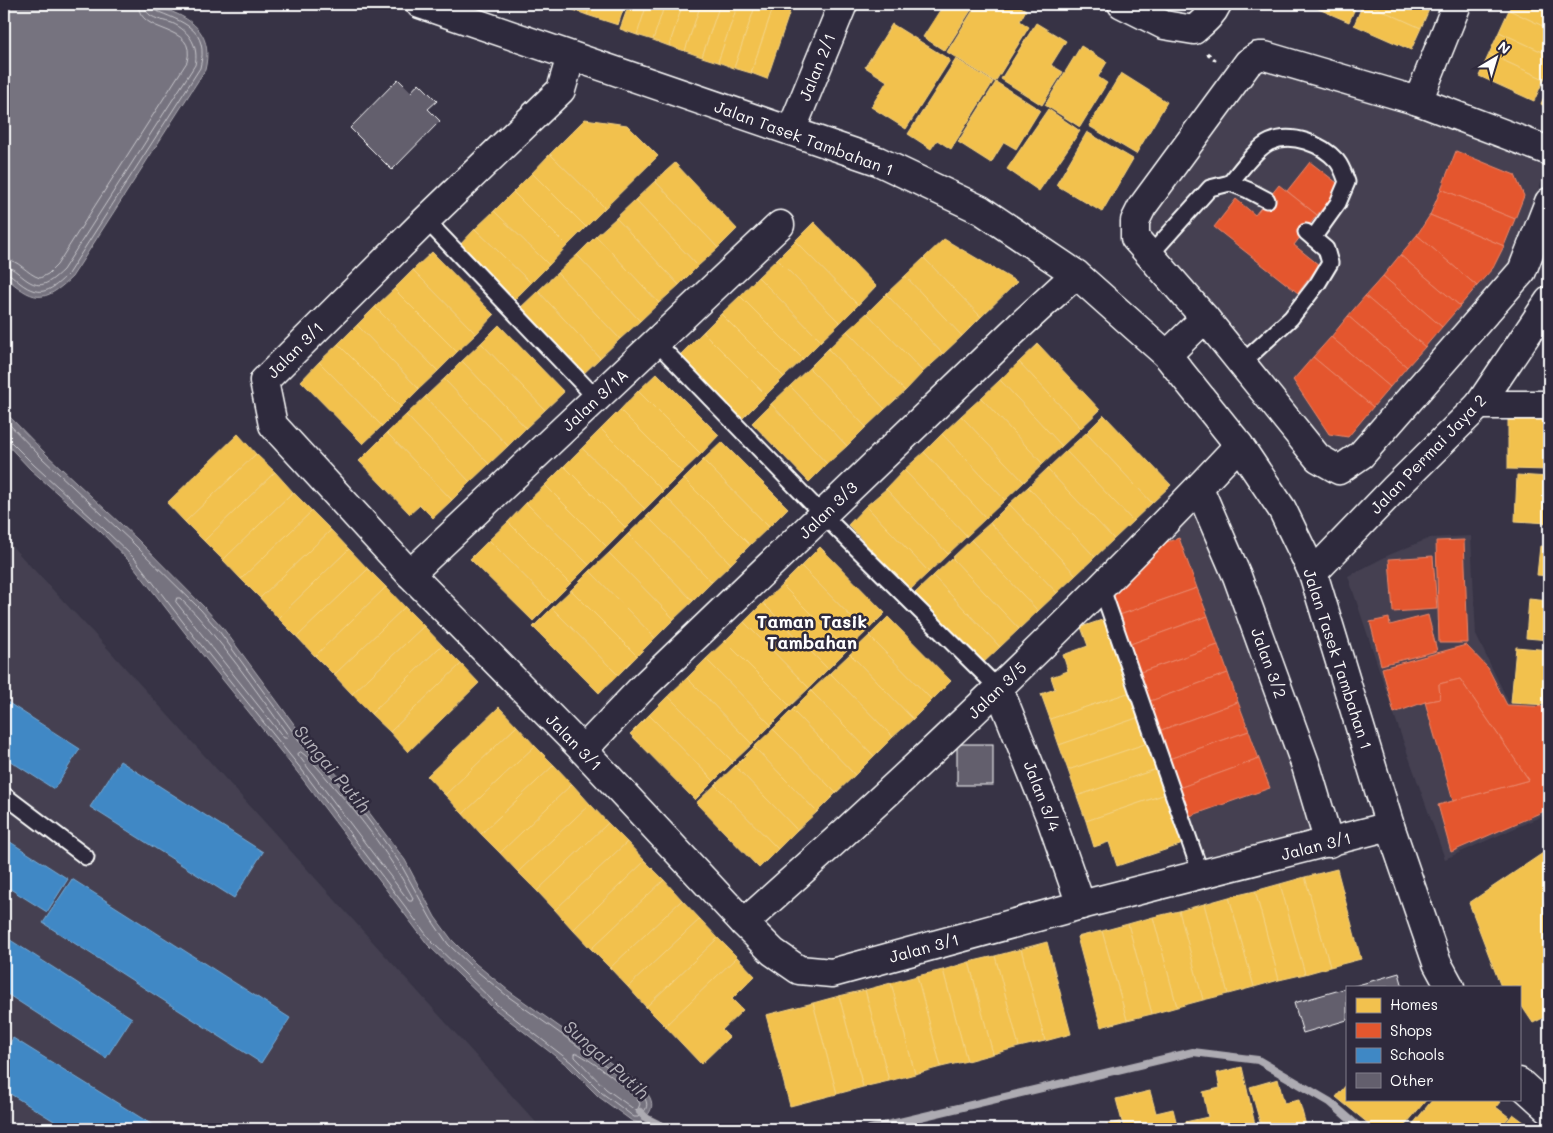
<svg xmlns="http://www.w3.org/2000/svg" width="1553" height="1133" viewBox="0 0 1553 1133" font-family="Mali,sans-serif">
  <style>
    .built { fill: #444051 }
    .water { fill: #76737f; stroke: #adabb2 }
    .homes { fill: #f2c14e; stroke: #f6d483 }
    .shops { fill: #e4572e; stroke: #ec896d }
    .schools { fill: #3f88c5; stroke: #79acd6 }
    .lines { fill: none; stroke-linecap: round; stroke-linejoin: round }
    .shore { stroke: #c8c7cc; stroke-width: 1 }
    .stream { stroke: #adabb2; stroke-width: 8 }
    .building { fill: #635f6d; stroke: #fff }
    .service-casing { stroke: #fff; stroke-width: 19 }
    .minor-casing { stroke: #fff; stroke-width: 31 }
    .tertiary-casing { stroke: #fff; stroke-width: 31 }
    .path { stroke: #fff; stroke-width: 3; stroke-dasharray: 4 4; stroke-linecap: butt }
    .service { stroke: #2f2a3d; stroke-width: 15 }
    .minor { stroke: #2f2a3d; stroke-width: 28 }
    .tertiary { stroke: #2f2a3d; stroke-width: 28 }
    .labels { text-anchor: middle; stroke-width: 5; stroke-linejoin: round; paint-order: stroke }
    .street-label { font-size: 16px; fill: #fff; stroke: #2f2a3d }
    .neighbourhood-label { font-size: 18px; font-weight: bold; fill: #fff; stroke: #2f2a3d }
    .water-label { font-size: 18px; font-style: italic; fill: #b4b2b9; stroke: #2f2a3d }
  </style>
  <rect width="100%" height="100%" fill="#373345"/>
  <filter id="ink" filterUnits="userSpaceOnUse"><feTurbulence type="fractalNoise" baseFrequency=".02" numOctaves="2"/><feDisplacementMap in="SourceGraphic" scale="10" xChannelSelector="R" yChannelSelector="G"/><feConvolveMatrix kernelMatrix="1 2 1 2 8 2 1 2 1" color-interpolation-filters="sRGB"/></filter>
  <g filter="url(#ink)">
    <g class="built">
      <path d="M1260,63L1413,111L1548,163L1513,264L1363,439L1338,458L1326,451L1146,233L1152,208Z"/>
      <path d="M1198,504L1317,835L1205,863L1107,587Z"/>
      <path d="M1471,536L1476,635L1509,703L1549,706V813L1445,859L1401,735L1348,576L1389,555L1430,538Z"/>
      <path d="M4,538L99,639L542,1129H4Z"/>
    </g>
    <g class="water">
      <path d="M4,4C31,4 57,4 84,4C105,4 129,1 149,4C155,4 161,8 167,10C196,20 213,37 205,70L72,277C43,305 33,301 4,276Z"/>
      <path d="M4,411L47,455L137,539L204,607L223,628L305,739L359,799L386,835L405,860L435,917L452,940L476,964L509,991L629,1076C646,1091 665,1104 639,1123L632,1121L599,1097L568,1066L493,1008L428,945L298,773L189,638L131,563L101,532L30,469L4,441Z"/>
    </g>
    <g class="homes">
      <path d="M555,4H573L571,9Z"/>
      <path d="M573,4H591L587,15L571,9Z"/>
      <path d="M591,4H625L618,25L587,15Z"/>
      <path d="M629,4H647L637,35L620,29Z"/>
      <path d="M647,4H665L653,40L637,35Z"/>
      <path d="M665,4H683L669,46L653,40Z"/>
      <path d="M683,4H701L685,51L669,46Z"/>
      <path d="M701,4H720L702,57L685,51Z"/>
      <path d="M720,4H738L718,62L702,57Z"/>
      <path d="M738,4H756L734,68L718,62Z"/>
      <path d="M756,4H770L774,5L751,73L734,68Z"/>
      <path d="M944,4H975L945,51L923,37Z"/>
      <path d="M977,4H1016L1026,10L1020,21L1029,27L995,82L947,52Z"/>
      <path d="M1307,4H1357L1349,22Z"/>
      <path d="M1363,4H1368L1421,28L1411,50L1354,25Z"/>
      <path d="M1368,4H1427L1431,5L1421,28Z"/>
      <path d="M1512,4H1549V29L1509,10Z"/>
      <path d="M774,5L790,11L767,79L751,73Z"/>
      <path d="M1509,10L1549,29V55L1499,32Z"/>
      <path d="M1036,23L1066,41L1051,65L1063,72L1042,105L1001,79Z"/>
      <path d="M892,24L950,60L906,129L871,107L887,81L865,67Z"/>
      <path d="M1499,32L1549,55V68L1544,79L1489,54Z"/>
      <path d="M1081,46L1107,62L1098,77L1107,83L1080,127L1045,105Z"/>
      <path d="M1489,54L1544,79L1534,101L1479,76Z"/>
      <path d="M956,59L993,82L951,149L937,140L931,149L908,134Z"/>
      <path d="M1121,73L1167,102L1136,154L1089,126Z"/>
      <path d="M996,82L1040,110L1016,149L1004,142L991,163L958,142Z"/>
      <path d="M1549,85V108L1541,104Z"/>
      <path d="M1048,109L1080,131L1039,191L1007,169Z"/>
      <path d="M585,119L627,125L658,156L605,208L550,154Z"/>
      <path d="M1087,132L1133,159L1102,212L1056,185Z"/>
      <path d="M550,154L605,208L586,227L532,173Z"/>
      <path d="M675,163L737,229L718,248L655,181Z"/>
      <path d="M532,173L586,227L567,246L513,192Z"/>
      <path d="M655,181L718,248L698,266L635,200Z"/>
      <path d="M513,192L567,246L549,265L494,211Z"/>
      <path d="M635,200L698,266L679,285L616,218Z"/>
      <path d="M494,211L549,265L531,283L475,229Z"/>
      <path d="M616,218L679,285L659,303L596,236Z"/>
      <path d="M814,222L876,286L858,305L795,241Z"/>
      <path d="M475,229L531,283L512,302L457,248Z"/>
      <path d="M596,236L659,303L640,321L577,255Z"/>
      <path d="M944,239L1017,282L981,317L924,258Z"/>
      <path d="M795,241L858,305L840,323L777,259Z"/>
      <path d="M432,252L494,315L476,334L413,270Z"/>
      <path d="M577,255L640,321L620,339L557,273Z"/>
      <path d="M924,258L981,317L962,336L905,276Z"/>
      <path d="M777,259L840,323L821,341L758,277Z"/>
      <path d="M413,270L476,334L457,352L394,289Z"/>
      <path d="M557,273L620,339L600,358L538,291Z"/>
      <path d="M905,276L962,336L943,354L886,294Z"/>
      <path d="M758,277L821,341L803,359L740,296Z"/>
      <path d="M394,289L457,352L438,371L375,307Z"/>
      <path d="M538,291L600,358L581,376L518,310Z"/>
      <path d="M886,294L943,354L923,372L867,313Z"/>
      <path d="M740,296L803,359L784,377L721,314Z"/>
      <path d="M375,307L438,371L419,389L357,325Z"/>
      <path d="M867,313L923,372L905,391L847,331Z"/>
      <path d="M721,314L784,377L766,395L703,332Z"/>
      <path d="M357,325L419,389L401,407L338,344Z"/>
      <path d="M499,325L564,392L545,410L481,343Z"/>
      <path d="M847,331L905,391L885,409L828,349Z"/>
      <path d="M703,332L766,395L741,420L678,357Z"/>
      <path d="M481,343L545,410L526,428L462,361Z"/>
      <path d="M338,344L401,407L382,426L319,362Z"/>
      <path d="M1038,344L1100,410L1081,428L1019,362Z"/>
      <path d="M828,349L885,409L866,427L809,368Z"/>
      <path d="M462,361L526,428L508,446L444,379Z"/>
      <path d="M319,362L382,426L363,444L301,381Z"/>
      <path d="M1019,362L1081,428L1062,446L1000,380Z"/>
      <path d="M809,368L866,427L847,446L790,386Z"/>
      <path d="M657,373L719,435L701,454L638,391Z"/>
      <path d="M444,379L508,446L489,464L425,397Z"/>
      <path d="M1000,380L1062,446L1043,464L981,398Z"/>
      <path d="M790,386L847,446L827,464L771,404Z"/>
      <path d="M638,391L701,454L682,472L620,410Z"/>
      <path d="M425,397L489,464L470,482L406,415Z"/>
      <path d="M981,398L1043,464L1024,482L961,416Z"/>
      <path d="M771,404L827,464L809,482L752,423Z"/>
      <path d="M620,410L682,472L663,491L601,429Z"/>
      <path d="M406,415L470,482L452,500L387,433Z"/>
      <path d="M1104,415L1171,485L1152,503L1086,433Z"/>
      <path d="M961,416L1024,482L1005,500L942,434Z"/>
      <path d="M1508,417H1549V470L1508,469Z"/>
      <path d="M601,429L663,491L645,509L582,448Z"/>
      <path d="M387,433L452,500L433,518L420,505L410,514L359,461Z"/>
      <path d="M1086,433L1152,503L1133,521L1066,451Z"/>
      <path d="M238,434L256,454L185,522L167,503Z"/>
      <path d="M942,434L1005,500L986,518L924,452Z"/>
      <path d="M722,442L788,508L769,527L703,460Z"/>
      <path d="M582,448L645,509L626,528L564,466Z"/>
      <path d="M1066,451L1133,521L1114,539L1047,469Z"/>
      <path d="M924,452L986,518L967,536L904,470Z"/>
      <path d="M256,454L275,472L204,541L185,522Z"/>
      <path d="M703,460L769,527L750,545L684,479Z"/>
      <path d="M564,466L626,528L607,547L545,485Z"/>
      <path d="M1047,469L1114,539L1095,557L1028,487Z"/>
      <path d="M904,470L967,536L948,554L886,489Z"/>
      <path d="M275,472L293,492L223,560L204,541Z"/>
      <path d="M1517,475L1549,477V523L1515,521Z"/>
      <path d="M684,479L750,545L731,564L666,497Z"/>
      <path d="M545,485L607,547L589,565L526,503Z"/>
      <path d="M1028,487L1095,557L1076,575L1009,504Z"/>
      <path d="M886,489L948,554L929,572L866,506Z"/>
      <path d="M293,492L312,511L241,579L223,560Z"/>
      <path d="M666,497L731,564L712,582L647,516Z"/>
      <path d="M526,503L589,565L570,584L508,522Z"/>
      <path d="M1009,504L1076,575L1057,593L990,523Z"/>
      <path d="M866,506L929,572L910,590L848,525Z"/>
      <path d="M312,511L331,530L260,598L241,579Z"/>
      <path d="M647,516L712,582L693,601L628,534Z"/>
      <path d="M508,522L570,584L551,603L489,540Z"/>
      <path d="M990,523L1057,593L1038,611L971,540Z"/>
      <path d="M331,530L349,549L278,618L260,598Z"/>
      <path d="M628,534L693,601L674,619L609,553Z"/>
      <path d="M489,540L551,603L533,621L470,559Z"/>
      <path d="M971,540L1038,611L1019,629L952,558Z"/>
      <path d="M1540,546L1549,547V576L1537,575Z"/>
      <path d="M820,547L885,613L866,632L801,566Z"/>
      <path d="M349,549L368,569L297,637L278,618Z"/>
      <path d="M609,553L674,619L655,638L590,571Z"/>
      <path d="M952,558L1019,629L1000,647L933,576Z"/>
      <path d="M801,566L866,632L847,650L782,585Z"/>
      <path d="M368,569L386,587L315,656L297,637Z"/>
      <path d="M590,571L655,638L637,656L571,590Z"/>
      <path d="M933,576L1000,647L981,665L914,594Z"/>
      <path d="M782,585L847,650L828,669L763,603Z"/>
      <path d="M386,587L405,607L334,675L315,656Z"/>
      <path d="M571,590L637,656L618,675L552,608Z"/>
      <path d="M1529,599L1549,601V640L1526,638Z"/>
      <path d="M763,603L828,669L809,688L744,622Z"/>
      <path d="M405,607L424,626L352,694L334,675Z"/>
      <path d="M552,608L618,675L599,693L533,627Z"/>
      <path d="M888,617L951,681L932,700L869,636Z"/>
      <path d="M1105,619L1131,692L1050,719L1041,694L1055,689L1051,677L1068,671L1063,655L1088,646L1081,627Z"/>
      <path d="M744,622L809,688L790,706L725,641Z"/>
      <path d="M424,626L442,645L371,714L352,694Z"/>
      <path d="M869,636L932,700L913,719L850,654Z"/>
      <path d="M725,641L790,706L771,725L706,659Z"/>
      <path d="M442,645L461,664L390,732L371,714Z"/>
      <path d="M1516,647L1549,650V705L1511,703Z"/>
      <path d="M850,654L913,719L893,737L830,673Z"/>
      <path d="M706,659L771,725L752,744L687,678Z"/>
      <path d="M461,664L479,683L408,752L390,732Z"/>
      <path d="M830,673L893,737L874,756L811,691Z"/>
      <path d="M687,678L752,744L733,762L668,696Z"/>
      <path d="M811,691L874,756L855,775L792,710Z"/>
      <path d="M1131,692L1140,717L1059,745L1050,719Z"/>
      <path d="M668,696L733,762L714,781L649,715Z"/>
      <path d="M499,707L517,726L445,795L427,776Z"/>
      <path d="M792,710L855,775L836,793L773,729Z"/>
      <path d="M649,715L714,781L695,800L630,734Z"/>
      <path d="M1140,717L1148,743L1068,770L1059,745Z"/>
      <path d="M517,726L535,746L463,814L445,795Z"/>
      <path d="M773,729L836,793L817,812L754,747Z"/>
      <path d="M1148,743L1157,769L1077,796L1068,770Z"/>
      <path d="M535,746L554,765L481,834L463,814Z"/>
      <path d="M754,747L817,812L797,830L735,766Z"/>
      <path d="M554,765L572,784L500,853L481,834Z"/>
      <path d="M735,766L797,830L778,849L715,785Z"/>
      <path d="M1157,769L1166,794L1086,821L1077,796Z"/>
      <path d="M572,784L590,804L518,872L500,853Z"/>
      <path d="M715,785L778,849L759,868L696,803Z"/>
      <path d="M1166,794L1183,844L1117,866L1109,842L1094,847L1086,821Z"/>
      <path d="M590,804L608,823L537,891L518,872Z"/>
      <path d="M608,823L627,842L555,910L537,891Z"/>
      <path d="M627,842L645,861L573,930L555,910Z"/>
      <path d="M1549,849V1015L1533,1023L1519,1002V987H1501L1469,903Z"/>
      <path d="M645,861L664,880L591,949L573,930Z"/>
      <path d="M1337,869L1361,959L1330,967L1305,877Z"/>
      <path d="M1305,877L1330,967L1305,974L1280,884Z"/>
      <path d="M664,880L682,900L610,968L591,949Z"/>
      <path d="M1280,884L1305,974L1279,980L1255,891Z"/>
      <path d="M1255,891L1279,980L1254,987L1229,897Z"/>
      <path d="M1229,897L1254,987L1228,994L1204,904Z"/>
      <path d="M682,900L700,919L628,987L610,968Z"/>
      <path d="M1204,904L1228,994L1203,1000L1179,911Z"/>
      <path d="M1179,911L1203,1000L1177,1007L1153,917Z"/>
      <path d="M1153,917L1177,1007L1152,1014L1128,924Z"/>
      <path d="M700,919L718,938L646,1007L628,987Z"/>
      <path d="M1128,924L1152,1014L1127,1020L1102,931Z"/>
      <path d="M1102,931L1127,1020L1101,1027L1077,937Z"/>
      <path d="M718,938L737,957L665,1026L646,1007Z"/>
      <path d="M1047,942L1071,1034L1045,1041L1021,949Z"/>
      <path d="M1021,949L1045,1041L1019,1047L995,956Z"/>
      <path d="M995,956L1019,1047L993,1054L969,962Z"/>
      <path d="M737,957L755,976L732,999L743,1010L722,1030L729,1037L701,1064L665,1026Z"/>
      <path d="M969,962L993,1054L967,1061L943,970Z"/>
      <path d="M943,970L967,1061L941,1067L917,976Z"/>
      <path d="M917,976L941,1067L915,1074L891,983Z"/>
      <path d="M891,983L915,1074L889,1081L865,990Z"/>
      <path d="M865,990L889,1081L863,1087L839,996Z"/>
      <path d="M839,996L863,1087L837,1094L813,1003Z"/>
      <path d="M813,1003L837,1094L790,1106L766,1015Z"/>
      <path d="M1242,1067L1256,1129H1187L1185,1122L1208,1117L1203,1092L1220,1088L1217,1073Z"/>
      <path d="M1278,1079L1284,1103L1299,1100L1307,1129H1262L1250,1087Z"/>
      <path d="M1347,1084V1099H1427L1402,1129H1375L1336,1097Z"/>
      <path d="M1150,1091L1156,1113L1173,1109L1178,1129H1124L1116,1099Z"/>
      <path d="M1433,1099H1496L1500,1102L1496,1107L1509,1117L1499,1129H1409Z"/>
      <path d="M1513,1114L1532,1128L1531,1129H1501Z"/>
      <path d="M1120,1122L1121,1129H1083V1128Z"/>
    </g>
    <g class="shops">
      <path d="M1456,151L1515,175L1524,196L1515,219L1441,189Z"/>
      <path d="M1310,162L1341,186L1317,215L1287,191Z"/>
      <path d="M1279,185L1317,215L1294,245L1319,265L1298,293L1214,227L1236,199L1255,215Z"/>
      <path d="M1441,189L1515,219L1504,246L1430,215Z"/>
      <path d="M1430,215L1504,246L1493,268L1477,286L1417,235Z"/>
      <path d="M1417,235L1477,286L1460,306L1400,255Z"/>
      <path d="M1400,255L1460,306L1442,327L1383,276Z"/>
      <path d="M1383,276L1442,327L1425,347L1365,296Z"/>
      <path d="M1365,296L1425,347L1407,367L1348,316Z"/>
      <path d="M1348,316L1407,367L1390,387L1331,337Z"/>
      <path d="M1331,337L1390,387L1373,407L1313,357Z"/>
      <path d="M1313,357L1373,407L1348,437L1329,434L1293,380Z"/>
      <path d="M1179,538L1197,588L1114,617L1104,591L1149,548Z"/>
      <path d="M1464,540L1468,643H1439L1436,541Z"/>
      <path d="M1433,556L1437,609L1393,612L1389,559Z"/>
      <path d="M1197,588L1208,616L1125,646L1114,617Z"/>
      <path d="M1428,615L1437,651L1381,665L1370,622L1389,618L1390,625Z"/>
      <path d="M1208,616L1218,645L1135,674L1125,646Z"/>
      <path d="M1218,645L1228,673L1145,703L1135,674Z"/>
      <path d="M1466,645L1488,668L1507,705L1549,707V809L1451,852L1438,805L1529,780L1460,679L1439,684L1440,699L1425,702L1394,713L1382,668Z"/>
      <path d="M1228,673L1238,702L1156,732L1145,703Z"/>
      <path d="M1460,679L1529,780L1453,801L1425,702L1440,699L1439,684Z"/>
      <path d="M1238,702L1249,731L1166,760L1156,732Z"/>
      <path d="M1249,731L1259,759L1176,789L1166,760Z"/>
      <path d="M1259,759L1270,788L1187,817L1176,789Z"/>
    </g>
    <g class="schools">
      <path d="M4,700L80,749L54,789L4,757Z"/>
      <path d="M120,761L263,852L234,898L90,807Z"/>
      <path d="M4,838L68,879L47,912L4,885Z"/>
      <path d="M72,879L290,1018L261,1063L43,923Z"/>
      <path d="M4,936L132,1018L106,1058L4,992Z"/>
      <path d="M13,1038L159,1129H67L4,1090V1053Z"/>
    </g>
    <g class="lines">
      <g class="shore">
        <path d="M4,259C19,259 26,274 40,278L48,274L57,265L187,62C198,22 139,37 138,4"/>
        <path d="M4,266C10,267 13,269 18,273C38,291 45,287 63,270L195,65C199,47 190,31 172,23C165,21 155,19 150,15C146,12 145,8 145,4"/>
        <path d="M4,273C11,273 15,279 20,283C41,299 52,290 68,274L200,68C210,29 183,22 154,10L151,4"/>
        <path d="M4,419L43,459L133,543L201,610L219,631L301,743L355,802L382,838L400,863L431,919L448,944L473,968L506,995L626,1080C637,1090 659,1103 638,1117H634L602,1093L571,1062L496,1004L432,942L302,770L193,635L135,559L104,529L34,465L9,440L4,438"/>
        <path d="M177,598H180C221,639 254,688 288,735L287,738H284L176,602Z"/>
        <path d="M301,752C313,761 323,774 333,786C363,820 391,857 413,898L412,901H409L299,756L298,754Z"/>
        <path d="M577,1053C591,1060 634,1091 640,1104L638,1109L635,1110L606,1089L575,1057V1054Z"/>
      </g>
      <g class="stream">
        <path d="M640,1112L646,1118L668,1129"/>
        <path d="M870,1129L1193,1052L1258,1060L1330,1102L1361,1129"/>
      </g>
    </g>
    <g class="building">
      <path d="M398,79L411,92L419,83L437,101L428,109L440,121L392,170L350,128Z"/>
      <rect x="957" y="744" width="36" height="41"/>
      <path d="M1399,973L1403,987H1351Z"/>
      <path d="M1347,988V1020L1303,1033L1294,1003Z"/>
    </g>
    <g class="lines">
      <defs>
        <g id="service">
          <path d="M1230,183C1240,171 1256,148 1270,142C1292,132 1322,144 1337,161C1342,167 1344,174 1347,182L1338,203L1313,238"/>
          <path d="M426,220L596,398"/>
          <path d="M1150,255L1210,188L1230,183L1248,190L1267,200"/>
          <path d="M656,342L823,515L999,689"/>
          <path d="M1242,363L1291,318L1318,283L1330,263L1326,249L1306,232"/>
          <path d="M1101,586L1201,874"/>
          <path d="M4,795L86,857"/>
        </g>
        <g id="minor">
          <path d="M1122,4L1164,25L1194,30C1203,22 1212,15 1217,4"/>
          <path d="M571,56L561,90L426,220L264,381L273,425L410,574L583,750L744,923L773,952L799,970L832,973L1081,905L1390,826"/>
          <path d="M1418,101L1457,4"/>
          <path d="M1549,151L1418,101L1265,56H1258L1248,63L1142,207L1135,221V238L1205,318L1318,458L1339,470L1361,455L1522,271L1549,202"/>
          <path d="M1167,355L1205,318"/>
          <path d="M1479,405H1549"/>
          <path d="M1199,488L1237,576L1306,766L1329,843"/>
          <path d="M1313,573L1395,488L1479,405L1549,301"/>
          <path d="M410,574L780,225"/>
          <path d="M999,689L1051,819L1081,905"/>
          <path d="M583,750L645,685L1013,332L1076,274"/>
          <path d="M744,923C915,771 1082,612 1239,445"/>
        </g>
        <g id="tertiary">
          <path d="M420,4L878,161L981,210L1076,274L1167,355L1239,445L1282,509L1313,573L1390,826L1437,963L1450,987"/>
          <path d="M791,131L843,4"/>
          <path d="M1519,1082L1549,1109"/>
        </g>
      </defs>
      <use href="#service" class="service-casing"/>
      <use href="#minor" class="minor-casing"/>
      <use href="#tertiary" class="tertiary-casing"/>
      <path class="path" d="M1207,53L1218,62"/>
      <use href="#service" class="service"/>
      <use href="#minor" class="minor"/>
      <use href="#tertiary" class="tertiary"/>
    </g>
  </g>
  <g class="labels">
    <g class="street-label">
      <text transform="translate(817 67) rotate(-68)" y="6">Jalan 2/1</text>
      <text transform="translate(804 138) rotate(20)" y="6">Jalan Tasek Tambahan 1</text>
      <text transform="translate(295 350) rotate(-45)" y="6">Jalan 3/1</text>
      <text transform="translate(595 400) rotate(-43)" y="6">Jalan 3/1A</text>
      <text transform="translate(1428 454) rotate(-46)" y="6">Jalan Permai Jaya 2</text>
      <text transform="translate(828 510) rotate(-44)" y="6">Jalan 3/3</text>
      <text transform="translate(1338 659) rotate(72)" y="6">Jalan Tasek Tambahan 1</text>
      <text transform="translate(1269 663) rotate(70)" y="6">Jalan 3/2</text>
      <text transform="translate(997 690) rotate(-44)" y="6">Jalan 3/5</text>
      <text transform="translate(574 742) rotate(46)" y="6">Jalan 3/1</text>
      <text transform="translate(1042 796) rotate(69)" y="6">Jalan 3/4</text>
      <text transform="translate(1316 846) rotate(-14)" y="6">Jalan 3/1</text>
      <text transform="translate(924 948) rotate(-15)" y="6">Jalan 3/1</text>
    </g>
    <g class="neighbourhood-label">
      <text x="812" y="628">Taman Tasik<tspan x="812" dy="21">Tambahan</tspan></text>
    </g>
    <g class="water-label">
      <text transform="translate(332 769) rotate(50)" y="6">Sungai Putih</text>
      <text transform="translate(606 1060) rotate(42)" y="6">Sungai Putih</text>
    </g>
  </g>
  <rect width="1553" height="1133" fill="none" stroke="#2f2a3d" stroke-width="20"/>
  <rect x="10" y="10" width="1533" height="1113" fill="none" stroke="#fff" stroke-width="2" filter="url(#ink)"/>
  <rect x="1346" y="986" width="175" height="115" fill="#2f2a3d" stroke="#827f8b"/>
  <rect x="1356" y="998" width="25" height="15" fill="#f2c14e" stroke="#827f8b"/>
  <text x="1390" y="1010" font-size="15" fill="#ffffff">Homes</text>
  <rect x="1356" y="1023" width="25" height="15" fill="#e4572e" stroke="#827f8b"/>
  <text x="1390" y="1036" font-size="15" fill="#ffffff">Shops</text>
  <rect x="1356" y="1048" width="25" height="15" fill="#3f88c5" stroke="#827f8b"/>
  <text x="1390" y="1060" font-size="15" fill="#ffffff">Schools</text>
  <rect x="1356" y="1073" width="25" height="15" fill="#635f6d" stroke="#827f8b"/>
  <text x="1390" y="1086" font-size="15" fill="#ffffff">Other</text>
  <g transform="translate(1496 58) rotate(38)" stroke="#2f2a3d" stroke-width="4" paint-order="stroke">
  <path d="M0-4L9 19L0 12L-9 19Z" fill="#ffffff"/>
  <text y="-8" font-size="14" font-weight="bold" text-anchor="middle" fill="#ffffff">N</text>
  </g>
</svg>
